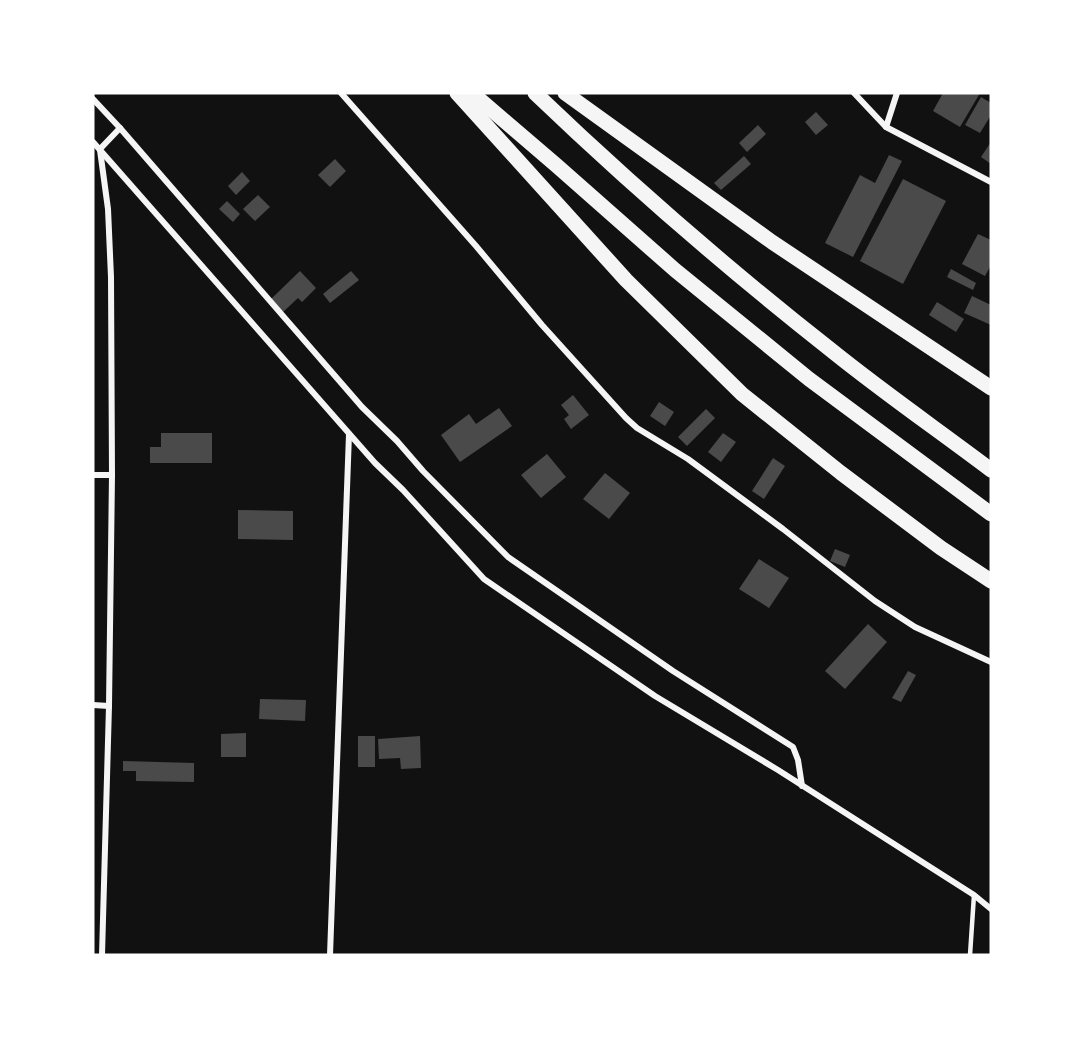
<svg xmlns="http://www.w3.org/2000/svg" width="1084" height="1048" viewBox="0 0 1084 1048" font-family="Raleway,sans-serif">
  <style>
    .building { fill: #4a4a4a }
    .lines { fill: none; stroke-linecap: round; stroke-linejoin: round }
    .service { stroke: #f5f5f5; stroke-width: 4.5 }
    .minor { stroke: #f5f5f5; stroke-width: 6 }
    .primary { stroke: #f5f5f5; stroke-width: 15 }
  </style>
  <rect width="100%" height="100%" fill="#111"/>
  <g class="building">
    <path d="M943,93H980L960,127L933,111Z"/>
    <path d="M981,97L991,103V115L980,133L965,125Z"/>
    <path d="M816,112L828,125L816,135L805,122Z"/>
    <path d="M758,125L766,134L747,152L739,143Z"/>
    <path d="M991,142V164L981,157Z"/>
    <path d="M889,155L902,161L853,257L825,243L860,175L875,183Z"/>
    <path d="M744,156L751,164L721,190L714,183Z"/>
    <path d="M335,159L346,171L330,187L318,175Z"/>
    <path d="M242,172L250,181L236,195L228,186Z"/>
    <path d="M903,179L946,201L903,284L860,261Z"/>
    <path d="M258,195L270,207L255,221L243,209Z"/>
    <path d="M227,201L240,214L233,222L219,209Z"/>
    <path d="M978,234L991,240V265L985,276L962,264Z"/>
    <path d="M951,269L976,283L973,290L947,277Z"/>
    <path d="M300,271L316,288L302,302L298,298L283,312L271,299Z"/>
    <path d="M351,271L359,280L330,303L323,294Z"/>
    <path d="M972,296L991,305V325L964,313Z"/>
    <path d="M937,302L964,319L956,332L929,315Z"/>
    <path d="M573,395L589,415L571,429L564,419L569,415L561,405Z"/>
    <path d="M659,402L674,412L665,426L650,416Z"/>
    <path d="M499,408L512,426L460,462L441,435L469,414L476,424Z"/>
    <path d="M706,409L715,418L687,446L678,437Z"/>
    <path d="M161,433H212V463H150V447H161Z"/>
    <path d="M723,433L736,442L721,462L708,452Z"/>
    <path d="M547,454L566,477L541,498L521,475Z"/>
    <path d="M773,458L785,466L764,499L752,491Z"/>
    <path d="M605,473L630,493L609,519L583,499Z"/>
    <path d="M238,510L293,511V540L238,539Z"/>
    <path d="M835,549L850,555L845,567L830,561Z"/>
    <path d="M759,559L789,578L769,608L739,589Z"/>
    <path d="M868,624L887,642L845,689L825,671Z"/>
    <path d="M908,671L916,675L901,702L892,698Z"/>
    <path d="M260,699L306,700L305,721L259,719Z"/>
    <path d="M246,733V757H221V734Z"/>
    <rect x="358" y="736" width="17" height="31"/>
    <path d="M420,736L421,768L401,769L400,758L379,759L378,739Z"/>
    <path d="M123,761L194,763V782L136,781V771H123Z"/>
  </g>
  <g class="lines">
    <path class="service" d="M970,955L974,895"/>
    <g class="minor">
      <path d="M341,93L476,246L542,325L626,418L637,428L688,459L783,529L875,601L915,627L991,662"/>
      <path d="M854,93L886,127L991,182"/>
      <path d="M93,99L120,128L362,407L397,441L423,471L508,557L673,671L793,747L798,760L802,786"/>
      <path d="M886,127L897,93"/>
      <path d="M93,142L375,463L403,490L484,579L655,696L778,770L974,895L991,909"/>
      <path d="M100,149L120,128"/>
      <path d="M100,150L108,209L111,277L112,475L109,706L102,955"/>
      <path d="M93,475H112"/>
      <path d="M93,705L109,706"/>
      <path d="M330,955L349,434"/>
    </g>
    <g class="primary">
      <path d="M457,93L626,280L742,394L841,473L941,548L991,581"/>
      <path d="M472,93L556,165L675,270L809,379L991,514"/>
      <path d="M535,93C629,183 728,269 831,350C883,392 938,430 991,470"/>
      <path d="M565,93L772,242L991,388"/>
    </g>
  </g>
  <rect width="1084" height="1048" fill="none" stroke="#ffffff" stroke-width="189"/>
</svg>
